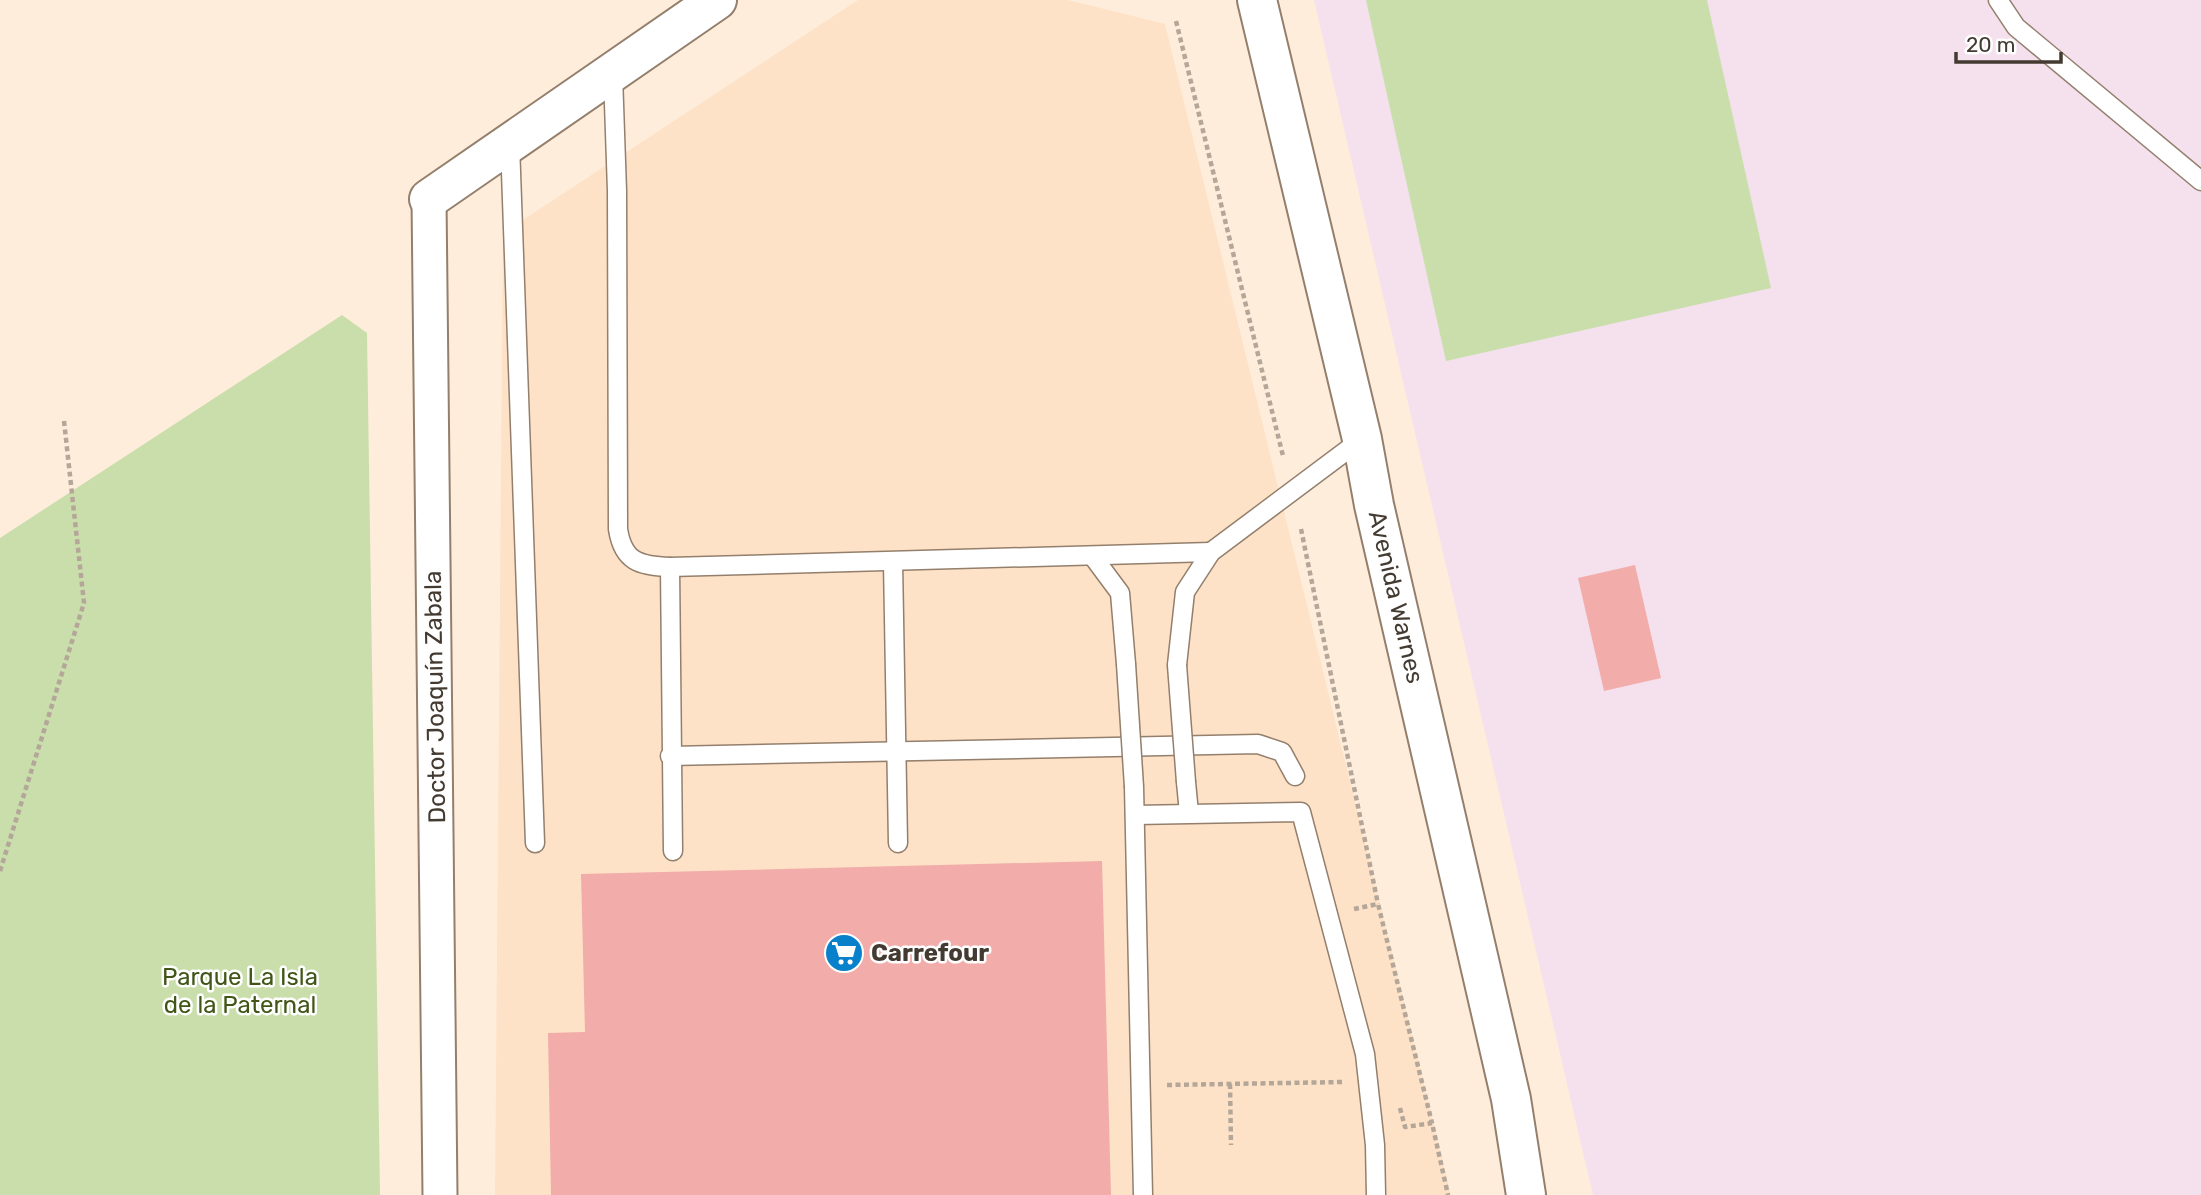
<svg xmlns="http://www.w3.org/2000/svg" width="2201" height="1195" viewBox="0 0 2201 1195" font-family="Rubik,sans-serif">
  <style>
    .built { fill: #fde2c7 }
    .medical { fill: #f5e0ee }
    .green { fill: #c9deab }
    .building { fill: #f2acaa }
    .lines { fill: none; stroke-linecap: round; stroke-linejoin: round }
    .lane-casing { stroke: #937f6c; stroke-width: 21 }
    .street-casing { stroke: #937f6c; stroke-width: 37 }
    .secondary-casing { stroke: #937f6c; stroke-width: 42 }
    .path { stroke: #b4a698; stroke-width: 4.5; stroke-dasharray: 5 3.5; stroke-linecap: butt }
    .lane { stroke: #fff; stroke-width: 18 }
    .street { stroke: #fff; stroke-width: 33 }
    .secondary { stroke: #fff; stroke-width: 38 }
    .lane-bridge-casing { stroke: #937f6c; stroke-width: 21; stroke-linecap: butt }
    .lane-bridge { stroke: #fff; stroke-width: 18 }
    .labels { text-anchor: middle; stroke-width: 5; stroke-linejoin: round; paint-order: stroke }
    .street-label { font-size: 24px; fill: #433b32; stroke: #fefefe }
    .poi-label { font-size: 24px; font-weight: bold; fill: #433b32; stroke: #fefefe; text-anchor: start }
    .park-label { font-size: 24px; fill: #415517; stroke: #fefefe }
  </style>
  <rect width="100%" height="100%" fill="#ffeddc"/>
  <path class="built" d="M858,0H1068L1165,24L1451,1195H495L503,233Z"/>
  <path class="medical" d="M1314,0H2201V1195H1593Z"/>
  <g class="green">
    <path d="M1366,0H1707L1771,288L1446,361Z"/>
    <path d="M342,315L367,333L380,1195H0V538Z"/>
  </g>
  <g class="building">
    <path d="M1635,565L1661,678L1604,691L1578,578Z"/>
    <path d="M1102,861L1111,1195H551L548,1033L585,1032L581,874Z"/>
  </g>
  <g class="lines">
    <defs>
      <g id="lane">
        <path d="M1998,0L2016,27L2201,181"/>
        <path d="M613,75L617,191L618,529C623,562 640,566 670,567L1211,552"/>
        <path d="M510,144L535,843"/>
        <path d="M1094,558L1120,593L1126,664"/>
        <path d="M893,562L898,843"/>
        <path d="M670,567L673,851"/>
        <path d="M1177,665L1185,592L1211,552L1362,439"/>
        <path d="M670,756L1258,744L1282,752L1295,776"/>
        <path d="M1186,782L1189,813"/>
        <path d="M1134,787L1143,1195"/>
        <path d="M1135,815L1301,812L1365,1054L1375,1145L1376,1195"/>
      </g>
      <path id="street" d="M429,199L440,1195"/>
      <g id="secondary">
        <path d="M1257,0L1362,439L1374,505L1511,1099L1526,1195"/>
        <path d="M429,199L717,0"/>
      </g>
    </defs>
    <use href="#lane" class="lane-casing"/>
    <use href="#street" class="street-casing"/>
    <use href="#secondary" class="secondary-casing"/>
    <g class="path">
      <path d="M1176,21L1283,456"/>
      <path d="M1301,529L1378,904"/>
      <path d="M0,871L84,603L64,421"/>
      <path d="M1354,909L1378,904L1432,1123"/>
      <path d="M1230,1084L1231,1145"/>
      <path d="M1167,1085L1343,1082"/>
      <path d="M1400,1108L1405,1127L1432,1123L1448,1195"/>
    </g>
    <use href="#lane" class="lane"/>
    <use href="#street" class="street"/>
    <use href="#secondary" class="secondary"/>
    <defs>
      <g id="lane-bridge">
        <path d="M1126,664L1134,787"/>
        <path d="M1177,665L1186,782"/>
      </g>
    </defs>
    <use href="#lane-bridge" class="lane-bridge-casing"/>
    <use href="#lane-bridge" class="lane-bridge"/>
  </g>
  <defs>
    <symbol id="supermarket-disc" viewBox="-11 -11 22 22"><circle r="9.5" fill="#0881ca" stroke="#fefefe"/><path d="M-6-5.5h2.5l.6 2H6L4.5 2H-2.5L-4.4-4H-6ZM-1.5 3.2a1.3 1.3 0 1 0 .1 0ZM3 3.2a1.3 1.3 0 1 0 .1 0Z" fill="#fff"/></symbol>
  </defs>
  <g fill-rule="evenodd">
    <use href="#supermarket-disc" x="822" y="931" width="44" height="44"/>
  </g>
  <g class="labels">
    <g class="street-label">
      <text transform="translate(1396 597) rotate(77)" y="8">Avenida Warnes</text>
      <text transform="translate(435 697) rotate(-91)" y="8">Doctor Joaquín Zabala</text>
    </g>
    <g class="poi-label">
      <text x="871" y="961">Carrefour</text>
    </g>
    <g class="park-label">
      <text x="240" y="985">Parque La Isla<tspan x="240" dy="28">de la Paternal</tspan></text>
    </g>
  </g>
  <path d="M1956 52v10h105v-10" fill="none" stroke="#433b32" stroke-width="3.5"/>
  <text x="1966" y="52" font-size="21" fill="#433b32" stroke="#fefefe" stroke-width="5" paint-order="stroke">20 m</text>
</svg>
